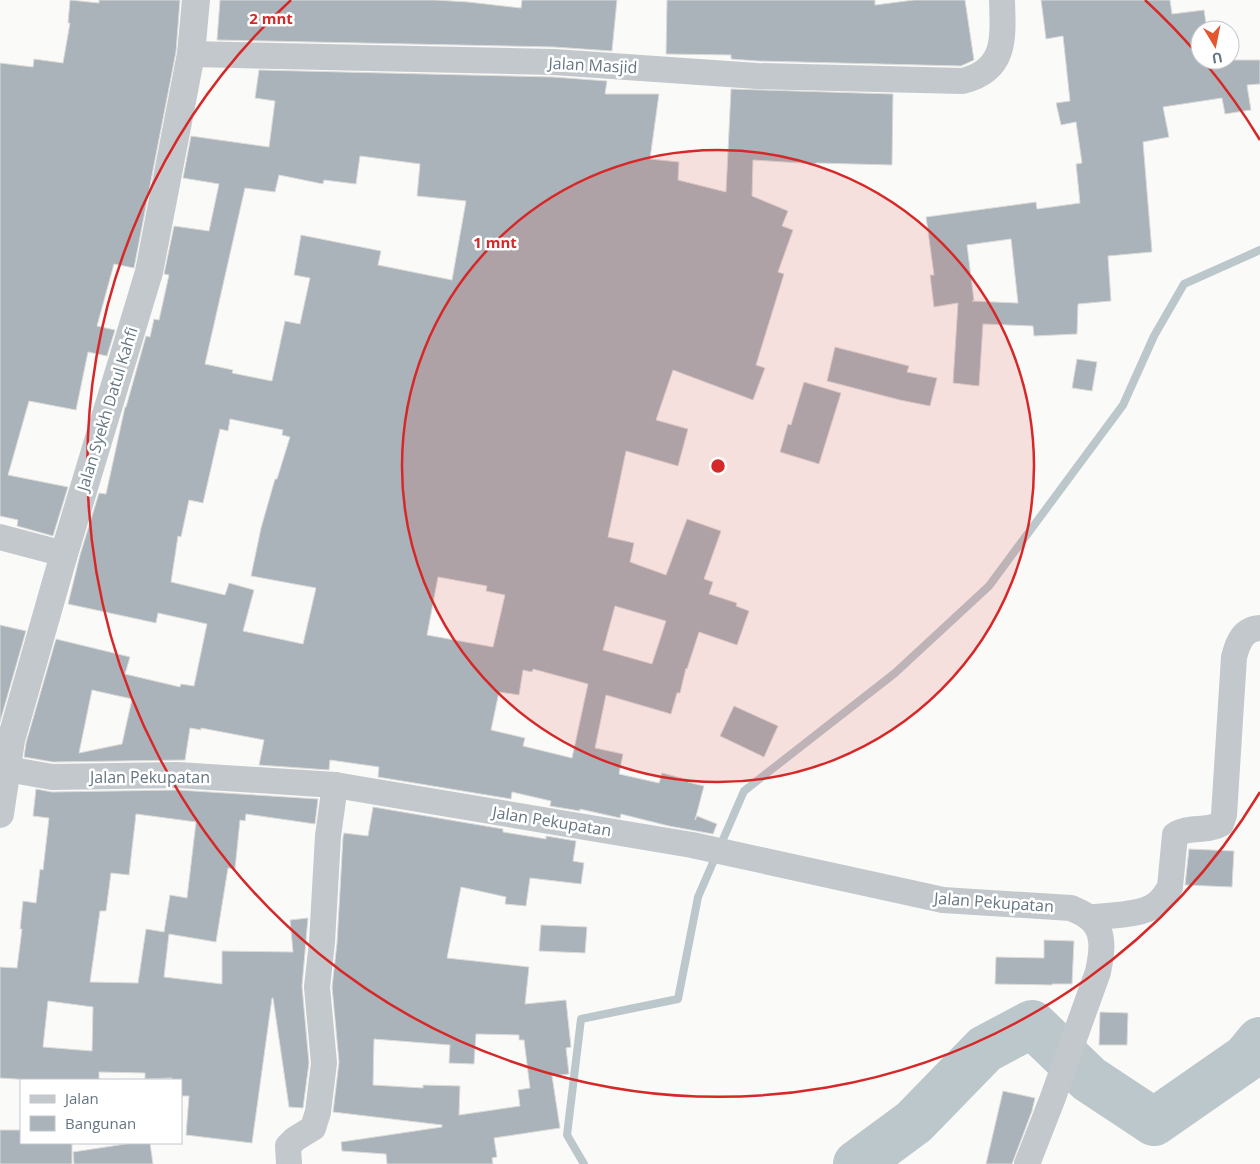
<svg xmlns="http://www.w3.org/2000/svg" width="1260" height="1164" viewBox="0 0 1260 1164" font-family="'Open Sans',sans-serif">
  <style>
    .lines { fill: none; stroke-linecap: round; stroke-linejoin: round }
    .stream { stroke: #bbc7cb; stroke-width: 8 }
    .river { stroke: #bbc7cb; stroke-width: 48 }
    .building { fill: #aab3b9; stroke: #dcdcda; fill-rule: evenodd }
    .minor { stroke: #c3c8cc; stroke-width: 26 }
    .tertiary { stroke: #c3c8cc; stroke-width: 28 }
    .ring { fill: none; stroke: #d62828; stroke-width: 2.5 }
    .labels { text-anchor: middle; stroke-width: 5; stroke-linejoin: round; paint-order: stroke }
    .street-label { font-size: 16px; fill: #657683; stroke: #fff }
    .centre { fill: #d62828; stroke: #fff; stroke-width: 2.5 }
    .ring-label { font-size: 15px; text-anchor: middle; font-weight: bold; fill: #d62828; stroke: #fff; stroke-width: 5; stroke-linejoin: round; paint-order: stroke }
  </style>
  <rect width="100%" height="100%" fill="#fafaf8"/>
  <g class="lines">
    <path class="stream" d="M584,1164L567,1135L581,1019L678,999L698,897L744,791L895,673L989,586L1123,405L1154,336L1184,284L1260,250"/>
    <path class="river" d="M857,1164L914,1122L985,1049L1032,1024L1089,1079L1154,1122L1246,1058L1260,1041"/>
  </g>
  <g class="building">
    <path d="M70,0L99,3V0H180L176,52L134,268L114,264L97,326L115,330L107,356L88,352L76,410L29,401L8,475L68,487L53,536L17,526L18,520L0,516V63L33,67L34,59L63,63L70,23H68Z"/>
    <path d="M220,0H435L468,2L521,8L522,0H617L612,51L554,47L217,40Z"/>
    <path d="M667,0H875V5L914,0H965L974,60L961,66L758,61L731,59V55L666,54Z"/>
    <path d="M1041,0H1170L1172,14L1204,10L1207,30H1200V60H1260V84L1247,85L1251,110L1225,114L1222,98L1163,107L1169,137L1143,142L1152,252L1108,256L1111,301L1078,304L1077,334L1034,336L1033,326L983,324L979,386L953,383L958,303L934,307L930,275H934L926,217L1036,202L1037,209L1080,203L1076,164L1082,163L1076,122L1061,125L1056,103L1070,101L1063,36L1046,39ZM1011,239L1018,303L972,301H974L967,245Z"/>
    <path d="M259,70L553,77L607,81L605,94H659L650,159L679,162L678,180L726,192L731,89L893,94L892,165L816,163V164L753,160L752,196L788,211L782,226L793,230L778,272L784,274L756,365L765,368L753,400L673,370L656,420L688,429L678,466L626,451L608,537L634,543L630,562L666,575L687,519L721,531L704,579L713,582L709,594L737,603L736,606L749,611L737,645L699,632L687,669L686,668L680,693H677L671,714L606,695L595,748L623,754L619,774L659,783L662,773L689,780L688,782L704,786L695,820L697,816L717,824L713,834L669,826L621,814L620,818L580,809V811L550,806L551,801L512,792L511,799L378,777L379,767L330,760L329,770L259,765L264,740L201,728V730L190,728L185,760L53,762L24,757L26,743L56,639L130,657L125,674L180,687L181,684L194,686L207,624L158,613L156,623L68,604L80,555L99,493L106,494L125,407H126L146,336L150,337L154,319L159,320L169,275L164,274L174,226L209,231L219,184L183,178L191,136L269,147L275,101L255,98ZM360,156L420,164L417,196L466,201L452,280L378,265L381,251L301,235L294,275L310,278L300,324L285,321L272,381L232,373L233,370L205,364L245,188L275,192L279,175L323,184L324,180L356,184ZM230,419L283,430L282,435L290,437L277,479H275L261,528L251,576L316,588L303,644L243,631L254,590L229,583L225,595L171,582L178,536L181,537L189,500L203,503L220,429L228,431ZM438,577L487,586L486,591L505,595L493,647L427,635ZM615,606L666,621L652,664L603,650ZM533,669L588,684L572,758L523,746L525,738L491,730L499,692L519,695L523,670L532,672ZM92,690L132,699L122,744L79,753Z"/>
    <path d="M835,347L909,366L907,372L937,378L930,406L900,400L827,381Z"/>
    <path d="M1077,359L1097,362L1092,391L1072,388Z"/>
    <path d="M804,382L841,393L819,464L780,452L788,424L791,425Z"/>
    <path d="M0,625L26,631L0,722Z"/>
    <path d="M734,706L778,726L764,757L720,736Z"/>
    <path d="M36,789L52,792L178,790L318,799L315,824L246,814L245,821L240,820L235,869L228,868L216,942L169,934L164,977L222,984V951L293,952L290,920L308,918L302,986L309,1063L303,1108L289,1107L273,998H272L252,1143L186,1135L189,1096H181V1080H172V1078L145,1079V1073L99,1072V1080H31L0,1078V967L17,968L22,929H20L23,901L36,903L40,869L43,870L49,818L33,816ZM136,814L196,822L187,898L170,895L164,932L146,929L138,983L90,982L100,911H106L111,873L129,875ZM48,1001L93,1007L92,1051L43,1047Z"/>
    <path d="M373,807L503,829V832L546,839V836L576,841L573,861L584,863L581,884L530,878L526,906L505,904L506,897L461,887L447,958L529,967L525,1004L566,1000L571,1047L566,1048L569,1074L552,1076L560,1128L494,1138L497,1157L492,1158L493,1164H387L386,1154L342,1151L341,1142L442,1127V1125L333,1112L339,1062L332,987L337,943L343,837L344,833L368,836ZM476,1034L519,1035V1040H524L530,1088L518,1090L520,1106L459,1115L460,1086L423,1085V1088L373,1085L374,1039L450,1045L449,1063L474,1064Z"/>
    <path d="M1189,849L1234,851L1232,887L1185,885Z"/>
    <path d="M541,925L587,927L585,953L539,951Z"/>
    <path d="M1044,940L1074,941L1072,984H1052V985L995,984L996,957L1044,958Z"/>
    <path d="M1100,1012L1128,1013L1127,1045H1099Z"/>
    <path d="M1003,1091L1035,1098L1032,1111L1012,1164H986Z"/>
    <path d="M0,1130H21V1143H72V1164H0Z"/>
    <path d="M132,1143H150L153,1164H74L73,1152Z"/>
  </g>
  <g class="lines">
    <g class="minor">
      <path d="M191,54L554,62L757,76L963,81C1007,70 1003,37 1002,0"/>
      <path d="M0,537L64,554"/>
      <path d="M7,769L52,777L178,775L335,785L692,845L943,900L1071,908C1077,911 1083,913 1088,917C1106,930 1102,953 1098,972L1052,1100L1027,1164"/>
      <path d="M1089,918C1107,915 1141,916 1155,905C1161,901 1166,894 1170,887L1175,835C1187,826 1207,832 1221,824L1224,815L1234,657C1238,642 1243,629 1260,628"/>
      <path d="M289,1164L288,1146L295,1139L313,1128L318,1112L324,1063L317,987L322,942L328,836L335,785"/>
    </g>
    <path class="tertiary" d="M0,814L11,740L64,554L149,272L191,54L196,0"/>
  </g>
  <circle cx="718" cy="466" r="316" fill="#d62828" fill-opacity=".12"/>
  <g class="ring">
    <circle cx="718" cy="466" r="316"/>
    <path d="M1260 792A632 632 0 1 1 291 0M1145 0A632 632 0 0 1 1199 56M1206 64A632 632 0 0 1 1260 140"/>
  </g>
  <g class="labels">
    <g class="street-label">
      <text transform="translate(593 65) rotate(3)" y="6">Jalan Masjid</text>
      <text transform="translate(107 409) rotate(-73)" y="6">Jalan Syekh Datul Kahfi</text>
      <text x="150" y="783">Jalan Pekupatan</text>
      <text transform="translate(552 821) rotate(9)" y="6">Jalan Pekupatan</text>
      <text transform="translate(994 902) rotate(4)" y="6">Jalan Pekupatan</text>
    </g>
  </g>
  <circle cx="718" cy="466" r="8" class="centre"/>
  <g class="ring-label">
    <text x="271" y="24">2 mnt</text>
    <text x="495" y="248">1 mnt</text>
  </g>
  <rect x="20" y="1079" width="162" height="65" fill="#ffffff" stroke="#c1c8cd"/>
  <rect x="30" y="1095" width="25" height="8" fill="#c3c8cc" stroke="#c1c8cd"/>
  <text x="65" y="1104" font-size="15" fill="#657683">Jalan</text>
  <rect x="30" y="1116" width="25" height="15" fill="#aab3b9" stroke="#c1c8cd"/>
  <text x="65" y="1129" font-size="15" fill="#657683">Bangunan</text>
  <g transform="translate(1215 45) rotate(170)"><circle r="24" fill="#ffffff" stroke="#c1c8cd"/>
  <path d="M0-4L9 19L0 12L-9 19Z" fill="#e4572e"/>
  <text y="-8" font-size="14" font-weight="bold" text-anchor="middle" fill="#657683">U</text>
  </g>
</svg>
